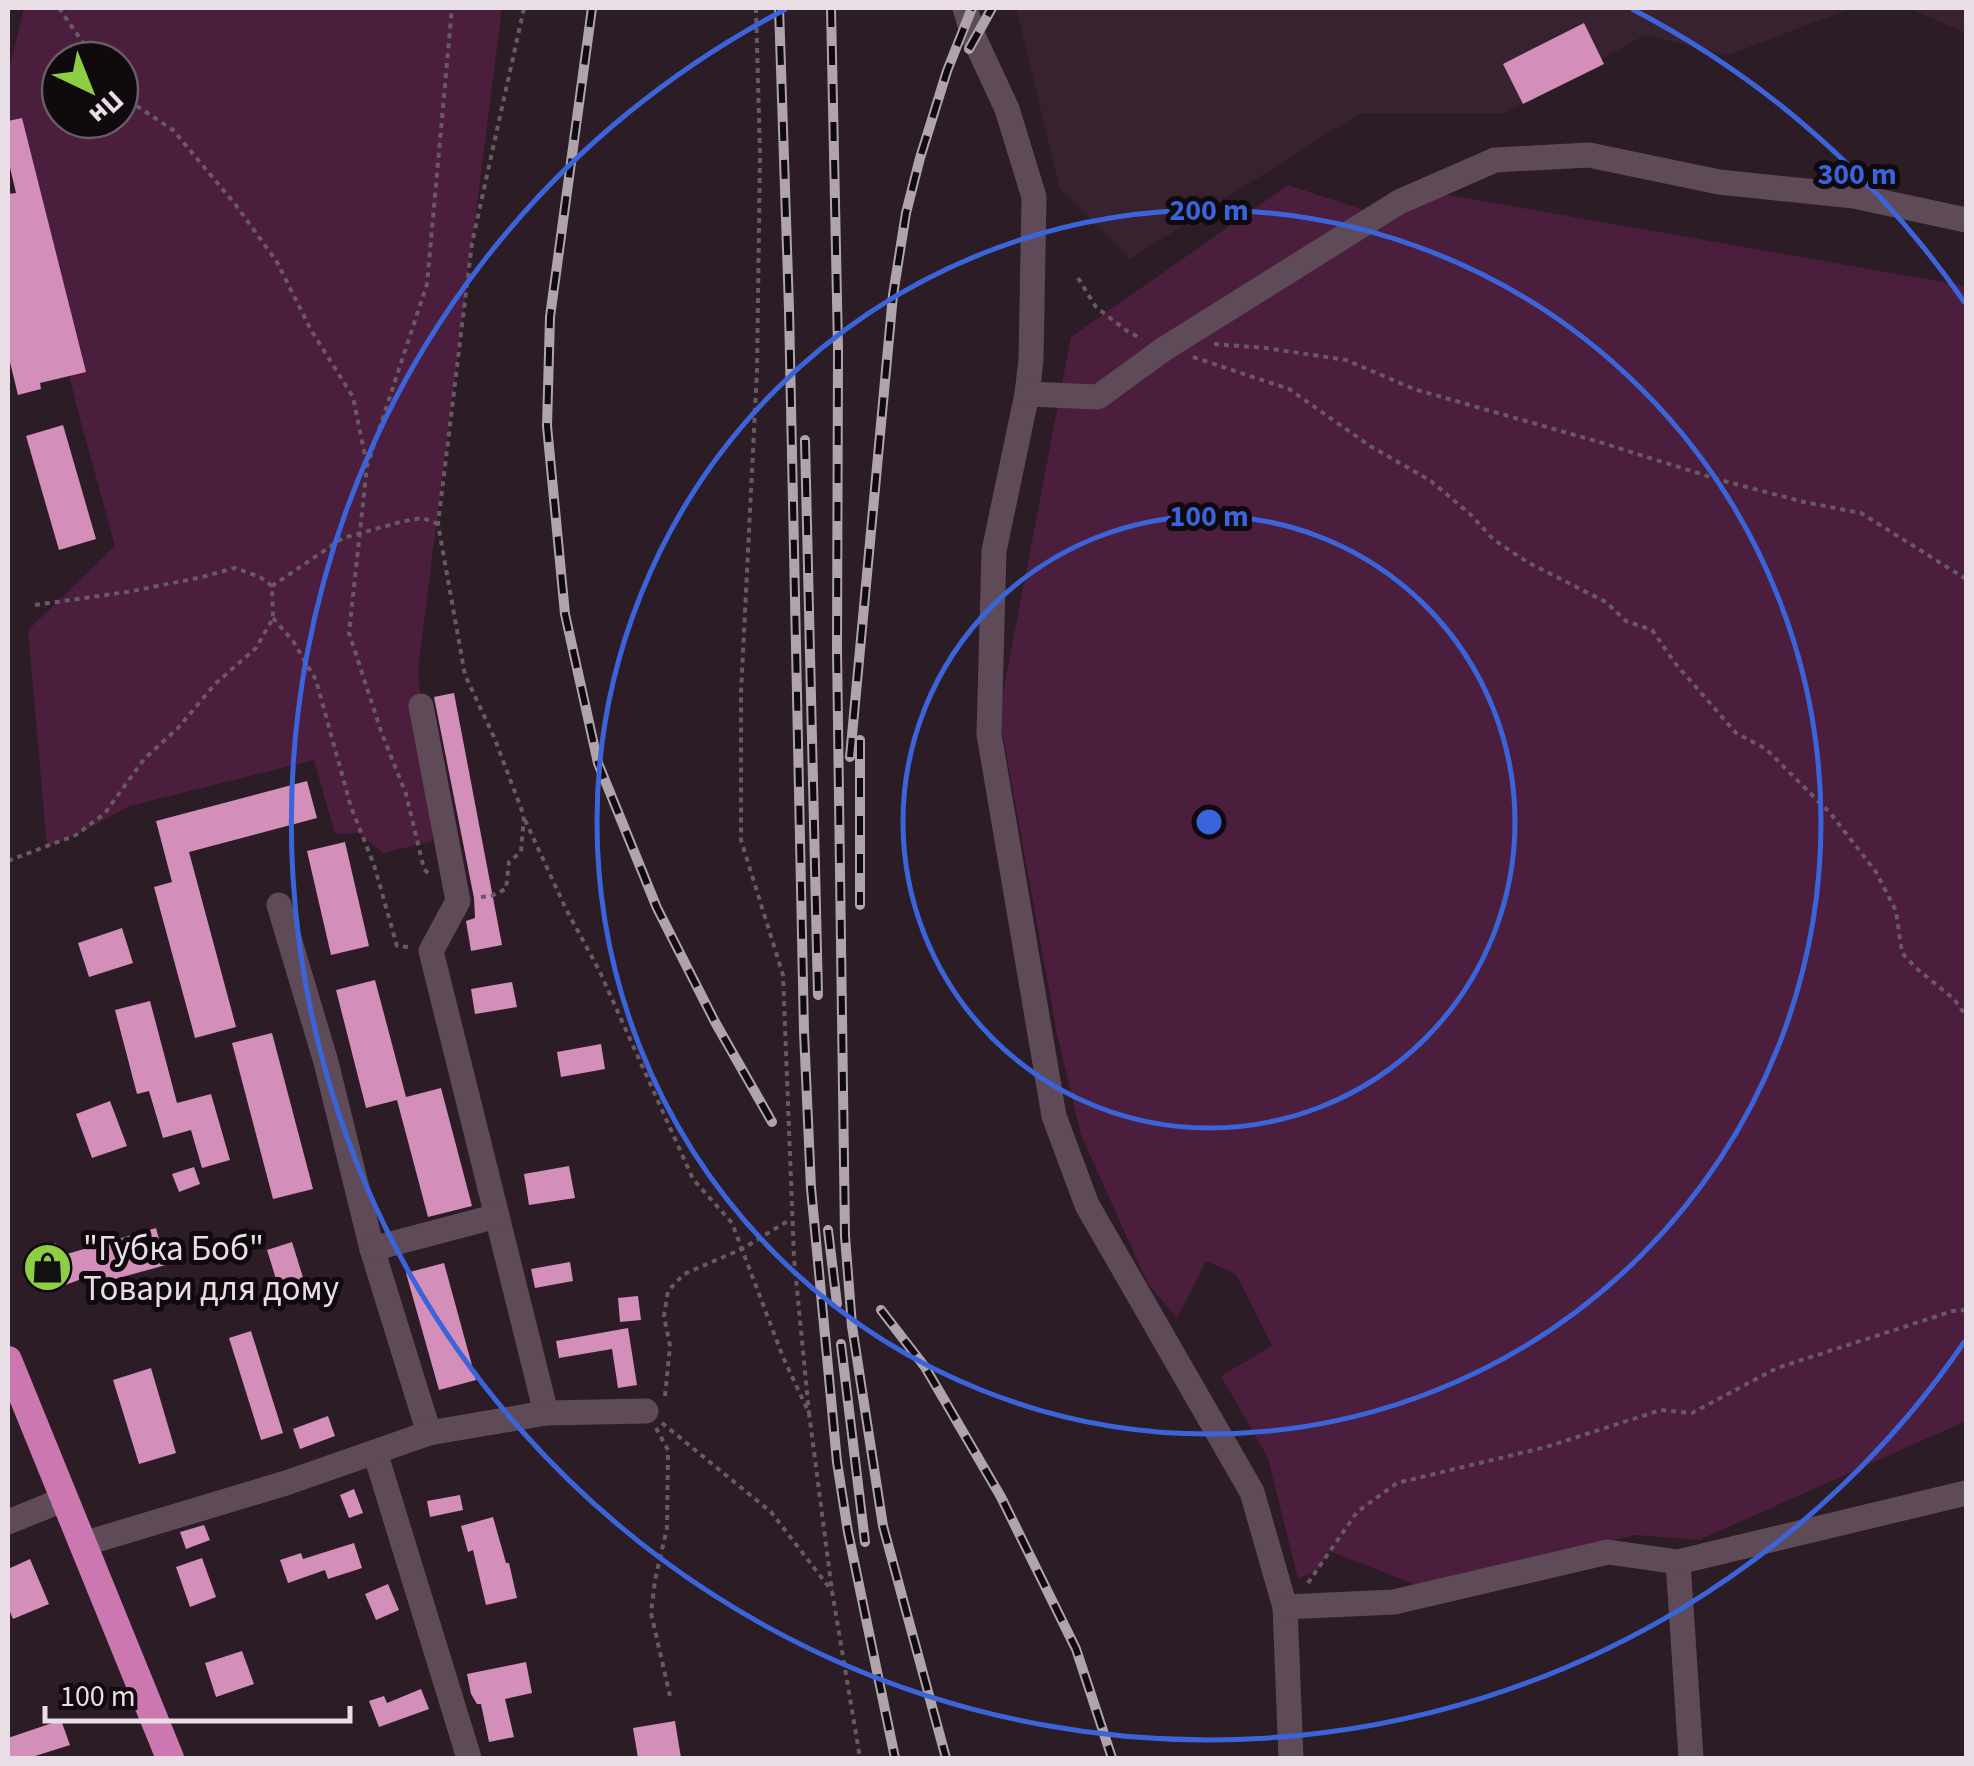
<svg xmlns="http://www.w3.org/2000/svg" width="1974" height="1766" viewBox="0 0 1974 1766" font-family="'Source Sans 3',sans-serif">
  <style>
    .built { fill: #382230 }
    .green { fill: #4a1e3c; fill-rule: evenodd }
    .building { fill: #d38eba }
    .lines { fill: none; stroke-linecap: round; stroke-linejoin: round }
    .path { stroke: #685a63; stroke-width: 4; stroke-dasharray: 5 5; stroke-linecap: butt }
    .minor { stroke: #5e4b57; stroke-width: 25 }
    .trunk { stroke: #cc77af; stroke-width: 28 }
    .rail-casing { stroke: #b0a4ac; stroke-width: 10 }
    .rail { stroke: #10090d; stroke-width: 6; stroke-dasharray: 19; stroke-linecap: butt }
    .ring { fill: none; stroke: #3c64da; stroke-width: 5 }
    .labels { text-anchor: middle; stroke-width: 10; stroke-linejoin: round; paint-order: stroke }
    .poi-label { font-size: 35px; fill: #e9dee5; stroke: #10090d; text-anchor: start }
    .centre { fill: #3c64da; stroke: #10090d; stroke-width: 5 }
    .ring-label { font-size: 30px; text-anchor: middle; font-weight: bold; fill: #3c64da; stroke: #10090d; stroke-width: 10; stroke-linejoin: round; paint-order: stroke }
  </style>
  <rect width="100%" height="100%" fill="#2c1c26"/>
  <g class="built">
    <path d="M1016,8H1852L1728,55L1645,35L1505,113H1360L1130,259L1060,189Z"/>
    <path d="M1908,8H1966V33Z"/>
  </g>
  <g class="green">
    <path d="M24,8H502L418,669L433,841L383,853L359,833L335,834L314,760L130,806L76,835L47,847L28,630L115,546L77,408L8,124V73ZM60,60H120V120H60Z"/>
    <path d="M1288,185L1370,212L1408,188L1966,286V1421L1699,1540L1636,1535L1419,1586L1329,1551L1319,1569L1298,1579L1268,1458L1221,1376L1272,1346L1236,1274L1206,1261L1177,1318L1148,1284L1081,1135L1057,1034L999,714L1071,337Z"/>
  </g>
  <g class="building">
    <path d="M1584,23L1604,64L1523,104L1503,64Z"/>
    <path d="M22,118L86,372L40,383L41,389L18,395L8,354V194L16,193L8,159V121Z"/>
    <path d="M63,425L96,539L59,550L26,436Z"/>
    <path d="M454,693L502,945L471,951L466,921L475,918L474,898L434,697Z"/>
    <path d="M307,781L317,818L189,852L236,1027L195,1038L154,887L172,882L156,821Z"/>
    <path d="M345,842L369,946L331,955L307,851Z"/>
    <path d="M122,928L133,963L89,977L78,943Z"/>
    <path d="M375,980L406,1097L441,1088L472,1206L428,1217L397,1100L366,1108L336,990Z"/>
    <path d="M512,982L517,1007L475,1014L471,989Z"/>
    <path d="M150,1001L177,1103L211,1094L230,1160L202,1168L191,1130L163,1138L149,1091L137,1094L115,1010Z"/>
    <path d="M272,1033L313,1189L273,1199L232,1043Z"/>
    <path d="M601,1044L605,1069L561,1077L557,1052Z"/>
    <path d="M110,1101L127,1146L92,1158L76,1114Z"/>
    <path d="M569,1166L575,1198L529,1205L524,1174Z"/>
    <path d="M194,1167L200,1184L179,1192L172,1174Z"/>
    <path d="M156,1228L166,1265L93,1285L90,1276L46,1292L32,1252L56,1243L60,1256Z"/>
    <path d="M292,1242L306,1287L281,1295L267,1250Z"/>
    <path d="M570,1262L573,1281L535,1288L531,1269Z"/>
    <path d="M444,1263L476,1380L439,1390L406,1273Z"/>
    <path d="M638,1296L641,1320L620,1322L618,1298Z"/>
    <path d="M628,1328L637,1385L618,1388L612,1349L559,1358L556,1341Z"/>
    <path d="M251,1331L283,1433L261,1440L229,1338Z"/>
    <path d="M151,1368L176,1453L139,1464L113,1380Z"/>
    <path d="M328,1416L335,1436L300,1449L293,1429Z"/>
    <path d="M354,1489L363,1513L349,1518L340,1495Z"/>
    <path d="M460,1495L463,1510L430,1517L427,1501Z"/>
    <path d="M493,1517L506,1563H509L517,1598L486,1605L473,1550L468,1552L461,1526Z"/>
    <path d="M204,1525L210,1540L186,1549L180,1532Z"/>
    <path d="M354,1543L362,1568L328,1579L325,1570L288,1583L280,1560L301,1553L303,1559Z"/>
    <path d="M202,1558L216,1597L190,1607L176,1567Z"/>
    <path d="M30,1559L49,1604L13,1619L8,1607V1569Z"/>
    <path d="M388,1584L399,1610L376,1620L365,1594Z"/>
    <path d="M242,1651L254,1684L216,1697L205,1663Z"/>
    <path d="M526,1662L532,1693L505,1699L514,1737L489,1742L481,1704H477L471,1694L467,1674Z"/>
    <path d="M421,1689L429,1709L379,1727L369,1701L384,1696L387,1703Z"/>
    <path d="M61,1720L70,1745L29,1758H8V1738Z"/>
    <path d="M675,1721L681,1758H638L633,1728Z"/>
  </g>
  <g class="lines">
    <g class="path">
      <path d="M59,8L95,60"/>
      <path d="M756,8L760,155L757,370L741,693V840L783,975L794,1258L809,1413"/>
      <path d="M120,95L173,130L235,204L277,262L311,330L353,397L366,461"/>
      <path d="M1078,278L1096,307L1127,331L1142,339"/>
      <path d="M1214,344L1266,348L1346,360L1414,389L1599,442L1720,480L1804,502L1861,513L1966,579"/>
      <path d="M1193,357L1289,389L1370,446L1431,481L1471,515L1494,540L1529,563L1606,602L1626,621L1652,630L1675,663L1736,733L1766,749L1831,814L1876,872L1896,911L1902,953L1916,968L1954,999L1966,1016"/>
      <path d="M35,605L127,592L198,578L235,568L260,577L272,586"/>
      <path d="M273,618L293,641L316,680L351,807L374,865L397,946L409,947"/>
      <path d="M525,820L566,909L599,970L693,1179L732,1223L783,1357L809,1413L832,1591L860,1758"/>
      <path d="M8,861L76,835L105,813L144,759L178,728L215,684L256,648L273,618L272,586L343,538L404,521L423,518L438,524"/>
      <path d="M428,873L424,869L406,794L382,734L349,633L367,466L427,284L452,8"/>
      <path d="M481,897L491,896L506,889L509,862L521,852L524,816L494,737L465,675L438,524L472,243L524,8"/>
      <path d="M665,1396L670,1346L664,1316L668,1291L684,1274L742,1249L791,1219"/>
      <path d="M662,1423L771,1512L832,1591"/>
      <path d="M656,1428L668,1450L667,1528L655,1580L651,1613L670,1696"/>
      <path d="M1308,1583L1357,1512L1397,1483L1546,1447L1661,1410L1692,1413L1777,1368L1953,1311L1966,1310"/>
    </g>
    <g class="minor">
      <path d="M965,8L974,38L1007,109L1034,197L1031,360L1027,394L994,551L989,734L1054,1116L1087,1205L1252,1492L1285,1607L1291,1758"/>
      <path d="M1027,394L1098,397L1164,349L1399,202L1495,160L1589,155L1719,182L1854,196L1966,220"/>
      <path d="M421,706L458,901L431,951L546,1413"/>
      <path d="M279,905L326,1062L372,1249L429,1433"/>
      <path d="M372,1249L497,1216"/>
      <path d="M375,1452L469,1758"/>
      <path d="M8,1522L65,1499"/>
      <path d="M83,1544L286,1483L429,1433L546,1413L646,1411"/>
      <path d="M1678,1562L1691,1758"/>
      <path d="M1285,1607L1394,1602L1608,1552L1678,1562L1966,1493"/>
    </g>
    <path class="trunk" d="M8,1360L170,1758"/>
    <defs>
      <g id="rail">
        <path d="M592,8L550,317L547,426L565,614L598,763L657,908L715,1022L772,1122"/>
        <path d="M779,8L789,309L804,1032L811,1188L837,1462L848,1532L895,1758"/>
        <path d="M831,8L838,348L837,650L845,1236L852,1326L883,1526L946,1758"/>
        <path d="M969,49L992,8"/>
        <path d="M805,440L818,995"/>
        <path d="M860,740V905"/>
        <path d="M850,757L893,295L906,213L920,158L947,71L972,8"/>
        <path d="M828,1230L837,1304"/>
        <path d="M881,1310L925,1367L1001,1497L1076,1649L1112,1758"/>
        <path d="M841,1344L865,1542"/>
      </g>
    </defs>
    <use href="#rail" class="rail-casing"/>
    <use href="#rail" class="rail"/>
  </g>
  <g class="ring">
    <circle cx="1209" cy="822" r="306"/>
    <circle cx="1209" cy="822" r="612"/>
    <path d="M1965 1341A917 917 0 1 1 786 9M1632 9A917 917 0 0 1 1965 303"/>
  </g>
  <defs>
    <symbol id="shop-disc" viewBox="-11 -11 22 22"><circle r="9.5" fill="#8dce44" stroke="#10090d"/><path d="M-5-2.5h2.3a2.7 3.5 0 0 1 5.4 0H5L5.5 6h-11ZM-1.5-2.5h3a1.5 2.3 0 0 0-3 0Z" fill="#111"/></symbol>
  </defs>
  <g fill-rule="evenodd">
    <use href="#shop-disc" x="20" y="1240" width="55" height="55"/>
  </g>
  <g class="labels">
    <g class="poi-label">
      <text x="83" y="1260">"Губка Боб"<tspan x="83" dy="40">Товари для дому</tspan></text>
    </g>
  </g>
  <circle cx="1209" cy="822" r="15" class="centre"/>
  <g class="ring-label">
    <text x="1857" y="184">300 m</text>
    <text x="1209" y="220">200 m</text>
    <text x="1209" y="526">100 m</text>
  </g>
  <rect width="1974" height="1766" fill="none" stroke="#e9dee5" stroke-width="20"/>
  <g transform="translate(90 90) rotate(137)"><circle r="48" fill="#10090d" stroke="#675e63" stroke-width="2.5"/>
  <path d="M0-8L18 38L0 25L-18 38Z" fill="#8dce44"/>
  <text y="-15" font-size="28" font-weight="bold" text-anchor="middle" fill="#e9dee5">Пн</text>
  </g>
  <path d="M45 1706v15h305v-15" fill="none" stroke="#e9dee5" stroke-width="5"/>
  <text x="60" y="1706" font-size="30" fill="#e9dee5" stroke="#10090d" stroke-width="8" paint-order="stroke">100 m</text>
</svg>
